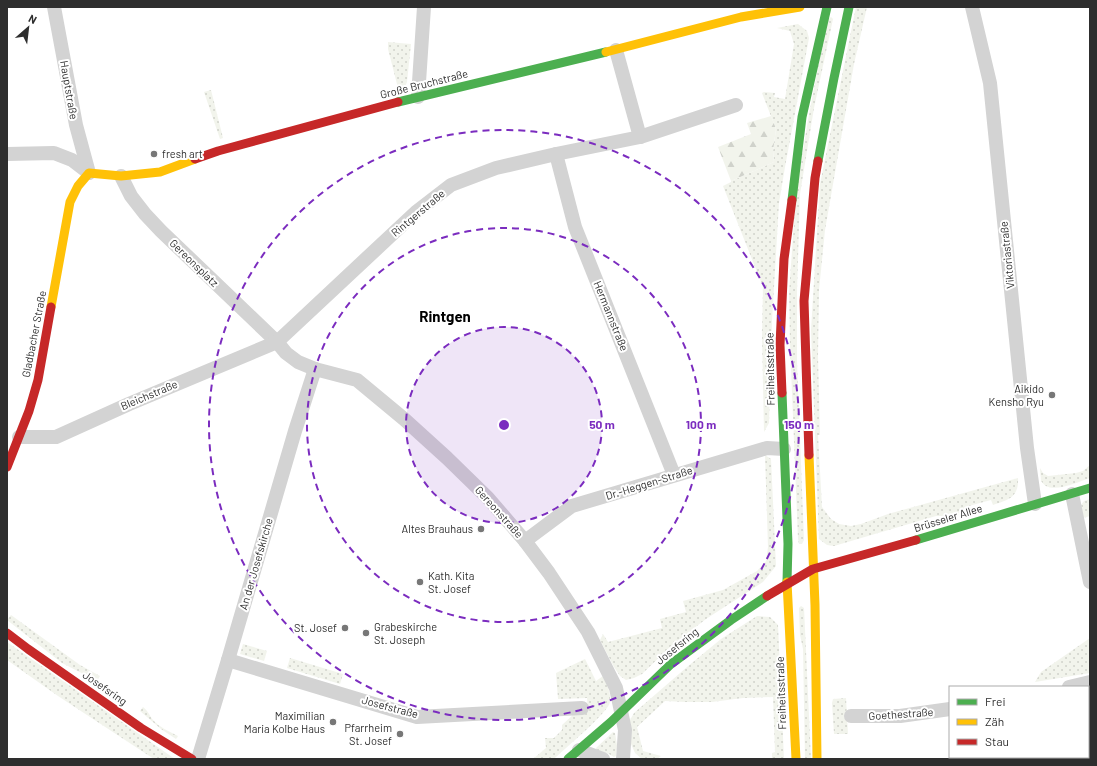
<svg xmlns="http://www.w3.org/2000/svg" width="1097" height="766" viewBox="0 0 1097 766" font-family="Barlow,sans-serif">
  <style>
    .grass { fill: url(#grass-dots) }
    .forest { fill: url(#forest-firs) }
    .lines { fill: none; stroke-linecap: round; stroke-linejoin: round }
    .street { stroke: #d3d3d3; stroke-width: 14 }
    .fast { stroke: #4caf50; stroke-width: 9 }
    .slow { stroke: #ffc107; stroke-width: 9 }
    .jam { stroke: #c62828; stroke-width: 9 }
    .ring { fill: none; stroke: #7b2cbf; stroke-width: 2; stroke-dasharray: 7 5 }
    .poi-dot { fill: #777; stroke: #fff; stroke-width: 1.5 }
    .labels { text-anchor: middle; stroke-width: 4; stroke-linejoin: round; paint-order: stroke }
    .street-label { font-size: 11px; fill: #2e2e2e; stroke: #fff }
    .poi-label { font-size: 11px; fill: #2e2e2e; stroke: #fff; text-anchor: end }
    .district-label { font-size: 15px; font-weight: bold; fill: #000; stroke: #fff }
    .centre { fill: #7b2cbf; stroke: #fff; stroke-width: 2 }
    .ring-label { font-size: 12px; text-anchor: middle; font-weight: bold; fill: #7b2cbf; stroke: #fff; stroke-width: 4; stroke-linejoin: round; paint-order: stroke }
  </style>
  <defs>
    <pattern id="grass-dots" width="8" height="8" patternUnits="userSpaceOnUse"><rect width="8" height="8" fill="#f2f4ec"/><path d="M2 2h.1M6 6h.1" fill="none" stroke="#d0d2cb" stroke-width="1.8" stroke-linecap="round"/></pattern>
    <pattern id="forest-firs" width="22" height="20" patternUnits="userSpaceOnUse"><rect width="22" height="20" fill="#f2f4ec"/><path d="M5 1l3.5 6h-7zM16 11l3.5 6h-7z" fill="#d0d2cb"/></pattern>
  </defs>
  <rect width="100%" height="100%" fill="#fff"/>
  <g class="grass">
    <path d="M856,7H867L854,64L825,230L819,290L818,356L820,435H818L822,507L831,519L839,524L851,526L861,524L888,514L1018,478C1019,497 1009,500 993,505L991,500L965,507L967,513L956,516H936L834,546L827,545L819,539L811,330L820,184Z"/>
    <path d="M831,17L833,19L814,108L800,194L797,291V362L804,540L802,544H799L798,539L790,344L789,293L796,194L808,120L827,20Z"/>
    <path d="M798,24L807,31L809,38L785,167L779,203L772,321L769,423L764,432L762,336L763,287L723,186L731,182V181L774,162L773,151L776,129L762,93L764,92L775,93L774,97L785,99L794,44L790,31L777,28Z"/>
    <path d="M388,42L411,44L407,82L405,87L398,88L388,49Z"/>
    <path d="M211,90L223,138L220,139L204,92Z"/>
    <path d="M765,455L771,459L776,566L763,582L706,619L671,646L642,674L634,678L626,680L620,676L614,667L600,640L603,634L608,642L662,628L660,619L686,612L683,601L723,590L757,571L766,561L768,547Z"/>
    <path d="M1090,465V478C1078,482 1057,492 1046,486C1044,485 1043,483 1041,481L1040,468L1043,473L1048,476L1076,473L1083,471Z"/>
    <path d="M1090,499V516L1083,518L1081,505L1084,501Z"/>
    <path d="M801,606L804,608L811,759H805L803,649L800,635L799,608Z"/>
    <path d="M11,615L80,665L100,676L97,681L62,663L7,620Z"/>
    <path d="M757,616L770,617L778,625L784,759H772V753L775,752L773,697L743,698L712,702H685L665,701L637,727L643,751L661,756L657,759H642L635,753L631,744L630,720L634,713L687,667L721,639Z"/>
    <path d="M1090,638V673L1035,682L1041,672Z"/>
    <path d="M7,642L175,759H154L58,696L7,660Z"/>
    <path d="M243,644L267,651L264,661L240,654Z"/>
    <path d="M290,658L343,674L340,684L287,668Z"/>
    <path d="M585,659L596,681L603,676C607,685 611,692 610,702C609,712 563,750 554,759H533L546,748L545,738H554L562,730V725L576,712L588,711L587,698L558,699L556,673Z"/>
    <path d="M846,698L848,734H834L832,703L833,699Z"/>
    <path d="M143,707C149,712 149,715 153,720C159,727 170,732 178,736L176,739L161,729L140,711Z"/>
    <path d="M613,732L615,733L617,745L616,756L614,757L609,754L596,750V748Z"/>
  </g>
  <path class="forest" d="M771,116L776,129L773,151L774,162L731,181L718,147L751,134L747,123Z"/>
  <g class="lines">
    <g class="street">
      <path d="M54,7L76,125L89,173"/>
      <path d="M972,7L990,83L1027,448L1035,504"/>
      <path d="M616,50L640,137"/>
      <path d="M418,97L424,7"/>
      <path d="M7,154L54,153L72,160L89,173"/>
      <path d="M556,154L575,227L674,475"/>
      <path d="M121,176L131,196L145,214L161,231L277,342L286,353L298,362L315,369L357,380L404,419L447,458L488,498L525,541L549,573L588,632L616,688L625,730L623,759"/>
      <path d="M19,437H56L129,404L277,342L416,212L451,185L496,168L556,154L640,137L736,105"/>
      <path d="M1072,494L1090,582"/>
      <path d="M525,541L572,506L767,448L784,449"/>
      <path d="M228,660L417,717L582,708"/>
      <path d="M1069,687L1090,682"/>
      <path d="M851,716H900L950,709"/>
      <path d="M1088,726L1090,729"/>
      <path d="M579,750L603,759"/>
      <path d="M198,759L228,660L295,431L315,369"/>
    </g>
    <g class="fast">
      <path d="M398,102L606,52"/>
      <path d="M818,161L834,78L849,7"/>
      <path d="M792,200L802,117L827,7"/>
      <path d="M782,393L788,544L787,582"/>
      <path d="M916,540L1090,488"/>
      <path d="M568,759L611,722L671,664L731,620L767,596"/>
    </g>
    <g class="slow">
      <path d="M606,52L741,17L800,7"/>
      <path d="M51,307L70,202L78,186L89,173L121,176L160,172L195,159"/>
      <path d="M809,455L815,605L817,759"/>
      <path d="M787,582L796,759"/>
    </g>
    <g class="jam">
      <path d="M195,159L218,151L398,102"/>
      <path d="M782,393L780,345L784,259L792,200"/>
      <path d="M809,455L804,301L815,178L818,161"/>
      <path d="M7,467L29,411L38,380L51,307"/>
      <path d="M767,596L813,569L916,540"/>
      <path d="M7,633L28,649L141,728L192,759"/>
    </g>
  </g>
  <circle cx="504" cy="425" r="98" fill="#7b2cbf" fill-opacity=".12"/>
  <g class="ring">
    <circle cx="504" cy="425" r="98"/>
    <circle cx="504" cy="425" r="197"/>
    <circle cx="504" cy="425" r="295"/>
  </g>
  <g class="poi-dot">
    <circle cx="154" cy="154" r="4"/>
    <circle cx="1052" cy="395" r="4"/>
    <circle cx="481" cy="529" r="4"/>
    <circle cx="420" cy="582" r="4"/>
    <circle cx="345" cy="628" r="4"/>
    <circle cx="366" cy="633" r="4"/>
    <circle cx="333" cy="722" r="4"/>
    <circle cx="400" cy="734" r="4"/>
  </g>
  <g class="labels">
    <g class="street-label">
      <text transform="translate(424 84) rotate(-14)" y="4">Große Bruchstraße</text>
      <text transform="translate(69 90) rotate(80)" y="4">Hauptstraße</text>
      <text transform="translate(418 213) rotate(-40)" y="4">Rintgerstraße</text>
      <text transform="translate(1007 255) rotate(-96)" y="4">Viktoriastraße</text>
      <text transform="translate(194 263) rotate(44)" y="4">Gereonsplatz</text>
      <text transform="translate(611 316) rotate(68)" y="4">Hermannstraße</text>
      <text transform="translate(34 334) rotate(-79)" y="4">Gladbacher Straße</text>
      <text transform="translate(770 369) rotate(-91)" y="4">Freiheitsstraße</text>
      <text transform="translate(149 395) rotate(-23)" y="4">Bleichstraße</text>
      <text transform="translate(649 483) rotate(-17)" y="4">Dr.-Heggen-Straße</text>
      <text transform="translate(499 512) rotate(48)" y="4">Gereonstraße</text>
      <text transform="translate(948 518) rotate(-17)" y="4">Brüsseler Allee</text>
      <text transform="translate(256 564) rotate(-74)" y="4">An der Josefskirche</text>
      <text transform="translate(677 646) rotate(-39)" y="4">Josefsring</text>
      <text transform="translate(105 688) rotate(35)" y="4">Josefsring</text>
      <text transform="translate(781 693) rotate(-92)" y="4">Freiheitsstraße</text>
      <text transform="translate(390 707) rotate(15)" y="4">Josefstraße</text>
      <text transform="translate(901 714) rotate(-4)" y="4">Goethestraße</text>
    </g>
    <g class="poi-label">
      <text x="162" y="158" text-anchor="start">fresh art</text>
      <text x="1044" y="393">Aikido<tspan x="1044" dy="13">Kensho Ryu</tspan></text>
      <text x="473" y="533">Altes Brauhaus</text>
      <text x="428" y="580" text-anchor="start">Kath. Kita<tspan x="428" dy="13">St. Josef</tspan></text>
      <text x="374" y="631" text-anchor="start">Grabeskirche<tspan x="374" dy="13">St. Joseph</tspan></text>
      <text x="337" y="632">St. Josef</text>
      <text x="325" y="720">Maximilian<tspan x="325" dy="13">Maria Kolbe Haus</tspan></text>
      <text x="392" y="732">Pfarrheim<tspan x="392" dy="13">St. Josef</tspan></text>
    </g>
    <g class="district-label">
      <text x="445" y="322">Rintgen</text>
    </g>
  </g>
  <circle cx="504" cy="425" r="6" class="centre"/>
  <g class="ring-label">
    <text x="602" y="429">50 m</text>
    <text x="701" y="429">100 m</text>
    <text x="799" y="429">150 m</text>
  </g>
  <rect width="1097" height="766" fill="none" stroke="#2e2e2e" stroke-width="16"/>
  <rect x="949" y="686" width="140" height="72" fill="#ffffff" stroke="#ababab"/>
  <rect x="957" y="699" width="20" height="6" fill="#4caf50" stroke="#ababab"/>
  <text x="985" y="706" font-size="12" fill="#2e2e2e">Frei</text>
  <rect x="957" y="719" width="20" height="6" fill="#ffc107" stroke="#ababab"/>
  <text x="985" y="726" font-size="12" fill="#2e2e2e">Zäh</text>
  <rect x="957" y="739" width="20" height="6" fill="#c62828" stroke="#ababab"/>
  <text x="985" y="746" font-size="12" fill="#2e2e2e">Stau</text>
  <g transform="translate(28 28) rotate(28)" stroke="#ffffff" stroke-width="3" paint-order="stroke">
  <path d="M0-3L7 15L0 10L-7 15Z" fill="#2e2e2e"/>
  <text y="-6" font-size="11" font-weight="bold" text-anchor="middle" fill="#2e2e2e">N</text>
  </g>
</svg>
